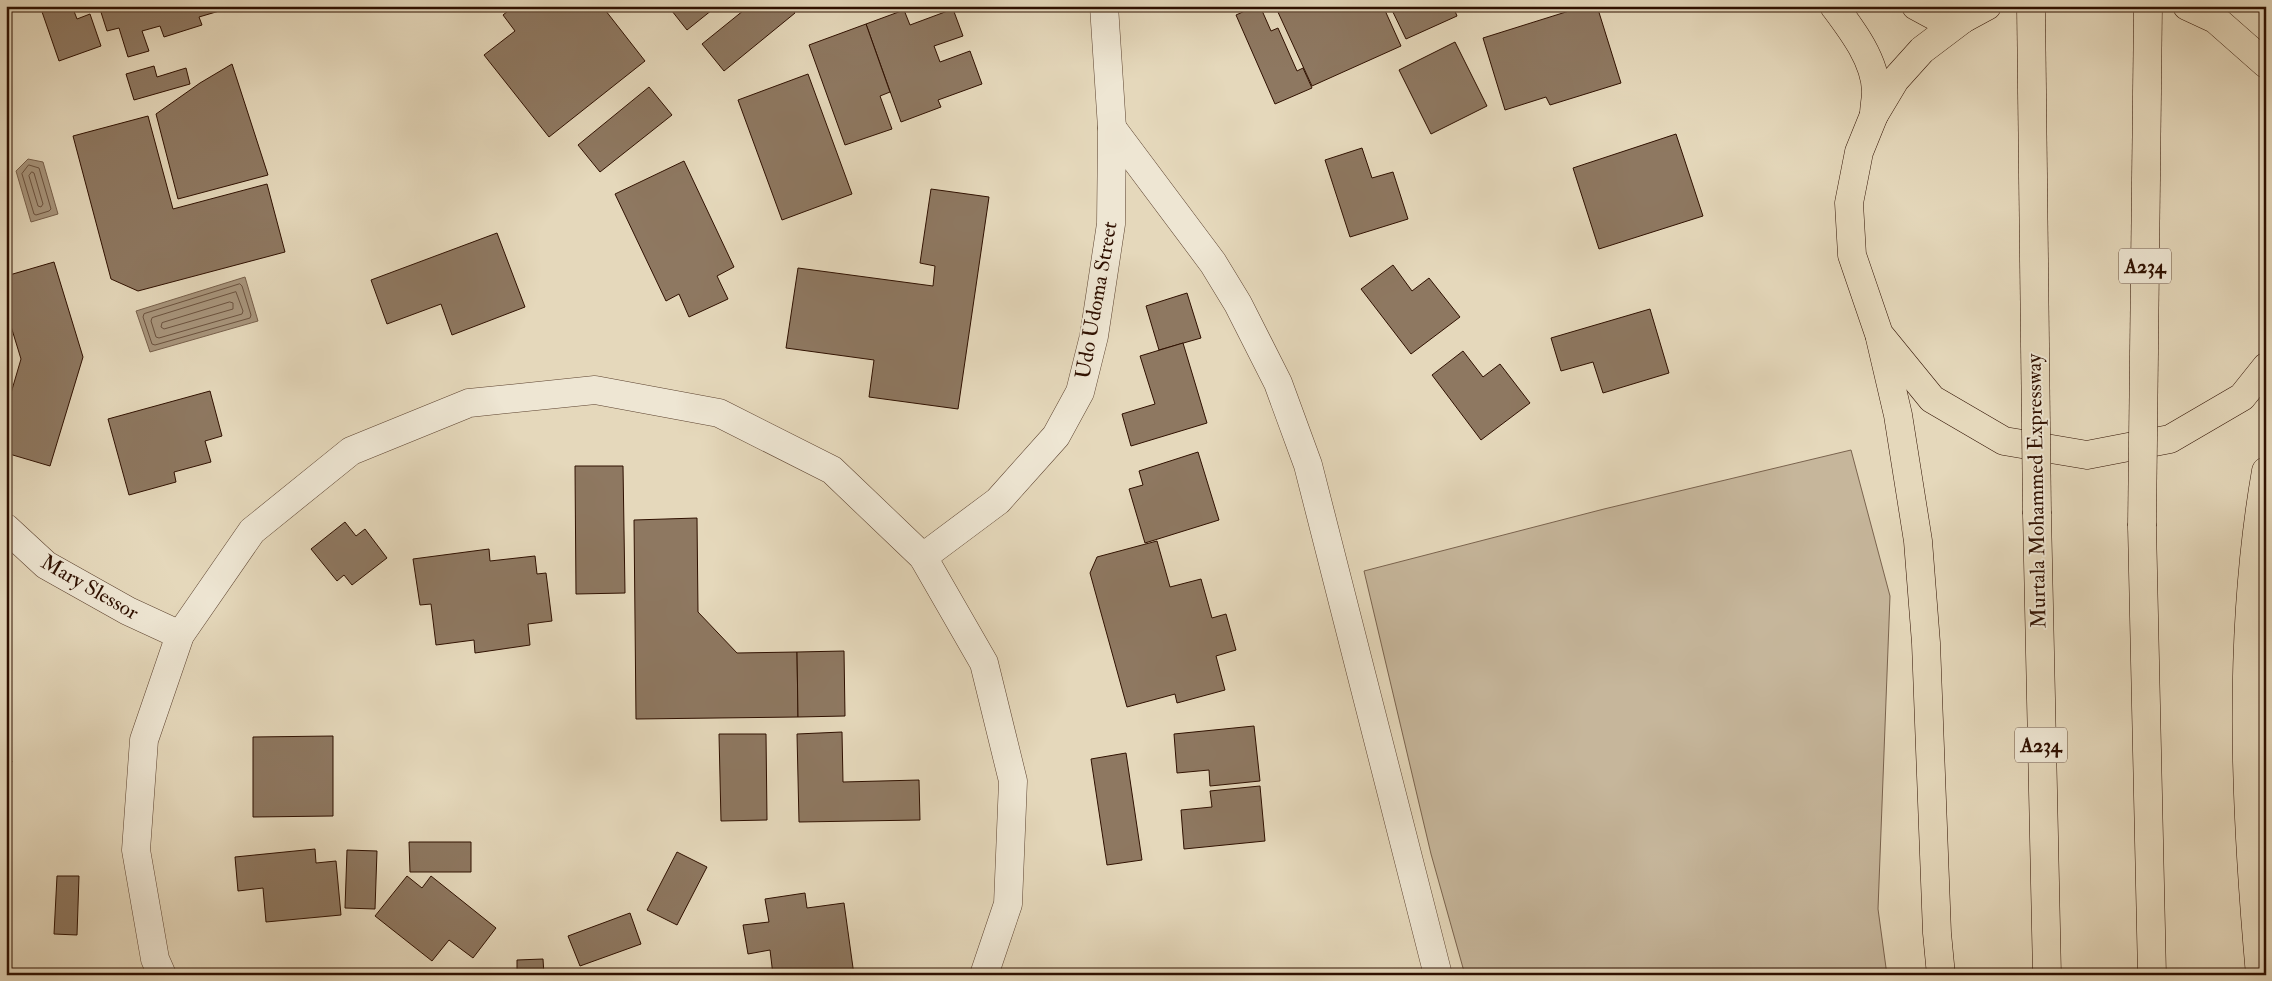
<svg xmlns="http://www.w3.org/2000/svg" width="2272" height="981" viewBox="0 0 2272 981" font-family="'IM FELL Double Pica',serif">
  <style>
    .green { fill: #c6b69b; stroke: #7a634e }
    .water { fill: #a7947b; stroke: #775f4a }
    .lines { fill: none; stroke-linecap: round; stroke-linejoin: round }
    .shore { stroke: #6b523e; stroke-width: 1 }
    .building { fill: #8e7861; stroke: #2f1000 }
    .minor-casing { stroke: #5c422f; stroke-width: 29 }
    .major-casing { stroke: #2f1000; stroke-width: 29 }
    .highway-casing { stroke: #2f1000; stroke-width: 29 }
    .minor { stroke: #eee6d3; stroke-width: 28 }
    .major { stroke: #e5d8bb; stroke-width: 28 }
    .highway { stroke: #e5d8bb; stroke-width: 28 }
    .highway-bridge-casing { stroke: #2f1000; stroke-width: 29; stroke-linecap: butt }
    .highway-bridge { stroke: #e5d8bb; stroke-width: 28 }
    .labels { text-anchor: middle; stroke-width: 4; stroke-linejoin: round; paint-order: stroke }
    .shield { fill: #eee6d3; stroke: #68503f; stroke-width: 1 }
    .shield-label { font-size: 20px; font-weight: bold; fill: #2f1000 }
    .street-label { font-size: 21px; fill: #2f1000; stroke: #eee6d3 }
  </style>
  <rect width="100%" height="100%" fill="#e5d8bb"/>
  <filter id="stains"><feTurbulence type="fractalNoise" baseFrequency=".004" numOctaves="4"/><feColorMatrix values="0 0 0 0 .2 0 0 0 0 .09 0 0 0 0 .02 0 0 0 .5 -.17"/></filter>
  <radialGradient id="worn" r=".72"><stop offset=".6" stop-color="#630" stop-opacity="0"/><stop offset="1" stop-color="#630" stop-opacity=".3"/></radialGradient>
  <path class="green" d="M1851,450L1890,596L1878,909L1887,975H1465L1431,854L1364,571L1604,509Z"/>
  <g class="water">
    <path d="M28,159L43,162L58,214L31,222L16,171Z"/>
    <path d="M245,277L258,321L150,352L136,311Z"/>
  </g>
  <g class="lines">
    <g class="shore">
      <path d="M29,165L39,168L51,209L49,211L36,215L34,214L22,174Z"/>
      <path d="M32,172L34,173L43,204L41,207L38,206L29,176Z"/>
      <path d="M240,284L242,286L251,315L250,318L155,345L152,344L143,317L144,314Z"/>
      <path d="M236,292L243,311L242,314L159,338L156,337L151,321L152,318Z"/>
      <path d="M230,302L233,303V309L164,329L161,327L162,323Z"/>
    </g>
  </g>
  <g class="building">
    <path d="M40,6H72L77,19L90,14L101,46L59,61Z"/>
    <path d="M99,6H226V9L199,17L202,25L164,37L160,26L142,31L149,51L128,57L119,28L107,31Z"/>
    <path d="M514,6H602L645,61L549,137L484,55L515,31L503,15Z"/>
    <path d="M668,6H717L687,30Z"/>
    <path d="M749,6H790L795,13L724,71L702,44Z"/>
    <path d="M1256,6H1260L1271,31L1278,28L1297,71L1303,68L1312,88L1275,104L1236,15Z"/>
    <path d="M1285,6H1383L1401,46L1312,86L1277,10Z"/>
    <path d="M1390,6H1453L1457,16L1406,39Z"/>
    <path d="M1585,6H1597L1621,83L1550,105L1546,97L1505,110L1483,38Z"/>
    <path d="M953,9L963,36L934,46L940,62L970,51L982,84L938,100L941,107L901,122L866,24L904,10L910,25Z"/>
    <path d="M866,24L890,92L880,96L892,129L845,145L809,45Z"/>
    <path d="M1455,42L1487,106L1431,134L1399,70Z"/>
    <path d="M232,64L268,175L178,199L156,114L200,83Z"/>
    <path d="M154,66L157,77L186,68L190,84L134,100L126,74Z"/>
    <path d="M808,74L852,194L782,220L738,100Z"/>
    <path d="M649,87L672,115L600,172L578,145Z"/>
    <path d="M148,116L173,209L267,184L285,252L138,291L111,279L73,136Z"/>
    <path d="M1676,134L1703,216L1599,249L1573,168Z"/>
    <path d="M1362,148L1372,178L1393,172L1408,219L1350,237L1325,160Z"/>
    <path d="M684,161L734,267L717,276L728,299L689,317L679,294L666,301L615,194Z"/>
    <path d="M931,189L989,197L958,409L869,397L874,360L786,348L798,268L933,286L935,266L920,263Z"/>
    <path d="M497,233L525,307L452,335L441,304L387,324L371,280Z"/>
    <path d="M54,262L83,357L50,466L6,453V410L21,359L6,310V276Z"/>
    <path d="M1393,265L1412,291L1429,278L1460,317L1411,354L1361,289Z"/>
    <path d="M1187,293L1201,338L1159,350L1146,306Z"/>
    <path d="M1650,309L1669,373L1603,393L1593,362L1561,371L1551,338Z"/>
    <path d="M1183,343L1207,423L1131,446L1122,414L1155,404L1140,356Z"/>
    <path d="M1463,351L1483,377L1500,364L1530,403L1481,440L1432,375Z"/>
    <path d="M210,391L222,436L205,441L211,462L174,472L176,482L129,495L108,419Z"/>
    <path d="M1198,452L1219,520L1145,543L1129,489L1143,485L1139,471Z"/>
    <path d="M575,466H623L625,593L576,594Z"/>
    <path d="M697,518L698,612L737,653L797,652L798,717L636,719L634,520Z"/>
    <path d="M345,522L356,536L365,529L387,558L352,585L344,575L337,581L311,549Z"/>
    <path d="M1157,541L1170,587L1201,579L1212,618L1226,614L1236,650L1216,656L1225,690L1177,703L1175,694L1127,707L1090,573L1097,557Z"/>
    <path d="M489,549L490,561L535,556L537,574L546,573L552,621L528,624L530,645L475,653L474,640L436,645L431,604L420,605L413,559Z"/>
    <path d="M844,651L845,716L798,717L797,652Z"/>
    <path d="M1254,726L1260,781L1210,786L1209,770L1177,773L1174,734Z"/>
    <path d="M842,732L843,782L919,780L920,820L799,822L797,734Z"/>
    <path d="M719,734H766L767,820L721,821Z"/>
    <path d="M333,736V816L253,817V737Z"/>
    <path d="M1126,753L1142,860L1107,865L1091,759Z"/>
    <path d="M6,759L12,761L6,780Z"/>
    <path d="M1260,786L1265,841L1184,849L1181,810L1212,807L1210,791Z"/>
    <path d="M409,842H471V872H410Z"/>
    <path d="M315,849L316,863L336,861L341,915L266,922L263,888L238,891L235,857Z"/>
    <path d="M347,850L377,851L375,909L345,908Z"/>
    <path d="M677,852L707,867L677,925L647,910Z"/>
    <path d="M57,876H79L77,935L54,934Z"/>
    <path d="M407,876L422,888L431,876L496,928L473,958L449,940L432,961L375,916Z"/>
    <path d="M805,893L807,908L844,903L854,975H773L770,950L748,954L743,925L769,922L765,899Z"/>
    <path d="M630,913L641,944L580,966L568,936Z"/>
    <path d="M543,959L544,975H517V960Z"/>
    <path d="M329,973V975H267V974Z"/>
  </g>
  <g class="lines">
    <defs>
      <g id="minor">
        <path d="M1112,128L1213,263L1238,304L1278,383L1308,465L1438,975"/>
        <path d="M6,528L46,565L128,611L180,635"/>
        <path d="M923,557L998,501L1056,436L1080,392L1094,336L1111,224L1112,128L1104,6"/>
        <path d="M162,975L155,959L136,850L144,740L180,635L252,531L351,451L469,403L595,390L719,413L832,470L923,557L984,663L1013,781L1008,904L984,975"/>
      </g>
      <g id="major">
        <path d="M1834,6C1852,30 1875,60 1876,91C1876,99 1874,107 1874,115"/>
        <path d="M1916,6L1940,19H1963"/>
      </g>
      <g id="highway">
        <path d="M1987,6L1963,19L1922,50L1895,80L1874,115L1859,152L1849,203L1852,255L1879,334L1932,399L2004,441L2087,455L2170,439L2242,397L2266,367"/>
        <path d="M2187,6L2215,19L2266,64"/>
        <path d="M1880,338L1898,415L1918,541L1926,643L1937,933L1941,975"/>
        <path d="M2037,514L2047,975"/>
        <path d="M2142,526L2152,975"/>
        <path d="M2260,975C2245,808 2237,637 2266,471"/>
      </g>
    </defs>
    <use href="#minor" class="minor-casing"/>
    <use href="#major" class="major-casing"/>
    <use href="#highway" class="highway-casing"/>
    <use href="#minor" class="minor"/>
    <use href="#major" class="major"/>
    <use href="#highway" class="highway"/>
    <defs>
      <g id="highway-bridge">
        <path d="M2031,6L2037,514"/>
        <path d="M2142,526L2148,6"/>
      </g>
    </defs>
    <use href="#highway-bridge" class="highway-bridge-casing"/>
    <use href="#highway-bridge" class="highway-bridge"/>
  </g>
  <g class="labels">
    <g class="shield">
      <rect x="2119" y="248.5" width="52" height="35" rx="4"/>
      <rect x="2015" y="727.5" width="52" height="35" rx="4"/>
    </g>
    <g class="shield-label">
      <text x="2145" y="273">A234</text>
      <text x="2041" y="752">A234</text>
    </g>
    <g class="street-label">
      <text transform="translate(1096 300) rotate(-80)" y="7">Udo Udoma Street</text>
      <text transform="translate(2036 491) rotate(-91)" y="7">Murtala Mohammed Expressway</text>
      <text transform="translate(90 587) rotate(30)" y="7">Mary Slessor</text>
    </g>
  </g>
  <rect width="2272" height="981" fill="none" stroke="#e5d8bb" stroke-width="25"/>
  <rect x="8" y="8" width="2257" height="966" fill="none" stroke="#2f1000" stroke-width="2.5"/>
  <rect x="12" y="12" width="2247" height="956" fill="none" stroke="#2f1000"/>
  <rect width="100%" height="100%" filter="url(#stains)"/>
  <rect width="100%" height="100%" fill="url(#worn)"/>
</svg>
